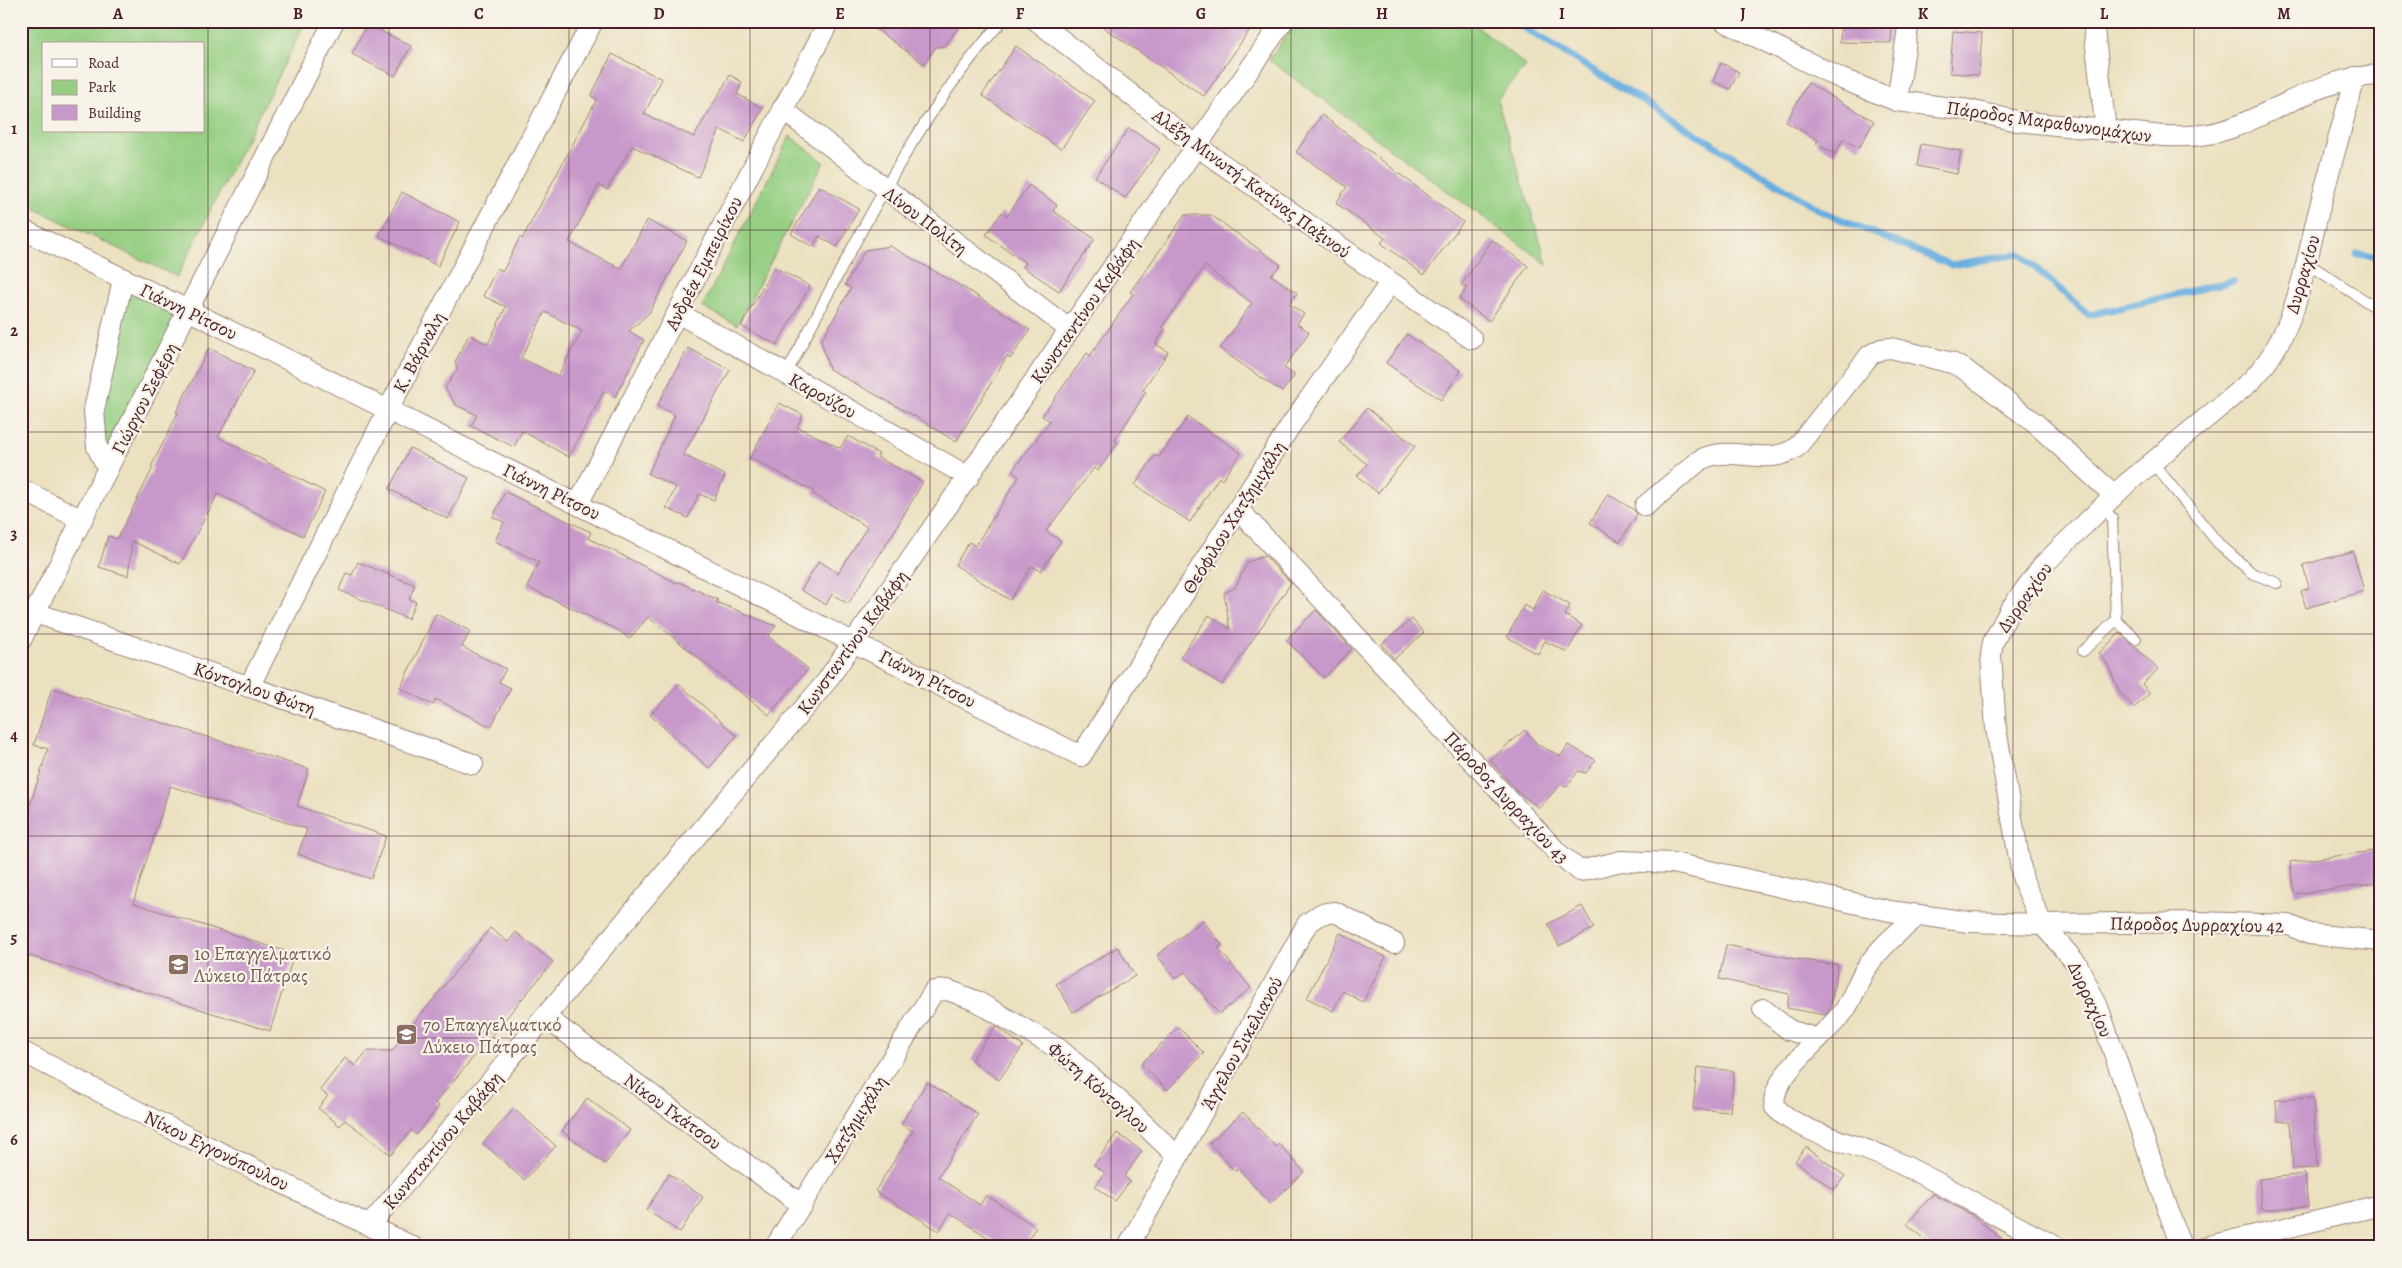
<svg xmlns="http://www.w3.org/2000/svg" width="2402" height="1268" viewBox="0 0 2402 1268" font-family="Alegreya,serif">
  <style>
    .green { fill: #96cf83; stroke: #707757; fill-rule: evenodd }
    .lines { fill: none; stroke-linecap: round; stroke-linejoin: round }
    .stream { stroke: #68aedf; stroke-width: 7 }
    .building { fill: #c798ca; fill-rule: evenodd }
    .lane-casing { stroke: #9a8076; stroke-width: 12 }
    .street-casing { stroke: #9a8076; stroke-width: 22 }
    .lane { stroke: #fff; stroke-width: 10 }
    .street { stroke: #fff; stroke-width: 20 }
    .grid { fill: none; stroke: #4a1f2b; stroke-width: 1; stroke-opacity: 0.55 }
    .labels { text-anchor: middle; stroke-width: 4.5; stroke-linejoin: round; paint-order: stroke }
    .street-label { font-size: 19px; fill: #4a1f2b; stroke: #f7f3e8 }
    .education-label { font-size: 19px; fill: #785e54; stroke: #f7f3e8; text-anchor: start }
    .neatline { fill: none; stroke: #4a1f2b; stroke-width: 2 }
    .grid-label { font-size: 16px; text-anchor: middle; font-weight: bold; fill: #4a1f2b }
  </style>
  <rect width="100%" height="100%" fill="#f7f3e8"/>
  <filter id="ink" filterUnits="userSpaceOnUse"><feTurbulence type="fractalNoise" baseFrequency=".02" numOctaves="2"/><feDisplacementMap in="SourceGraphic" scale="10" xChannelSelector="R" yChannelSelector="G"/><feConvolveMatrix kernelMatrix="1 2 1 2 8 2 1 2 1" color-interpolation-filters="sRGB"/></filter>
  <filter id="wash" filterUnits="userSpaceOnUse"><feTurbulence type="fractalNoise" baseFrequency=".0096" numOctaves="4" result="noise"/><feDisplacementMap in="SourceGraphic" scale="20" xChannelSelector="R" yChannelSelector="G"/><feGaussianBlur stdDeviation="1.12" result="paint"/><feColorMatrix in="noise" values="0 0 0 0 0 0 0 0 0 0 0 0 0 0 0 0 0 1.4 0 .05"/><feComposite in="paint" operator="in"/></filter>
  <g filter="url(#wash)">
    <rect width="100%" height="100%" fill="#ebe1c0"/>
    <g class="green">
      <path d="M21,21H306L177,277L21,202ZM44,44H204V131H44Z"/>
      <path d="M1296,21H1470L1526,66L1497,100L1547,264L1269,60Z"/>
      <path d="M790,136L824,162L737,325L702,307Z"/>
      <path d="M123,279L188,310L108,469L97,447Z"/>
    </g>
    <g class="lines">
      <g class="stream">
        <path d="M1513,21L1823,212L1951,265L2020,254L2089,315L2233,281"/>
        <path d="M2357,254L2381,257"/>
      </g>
    </g>
    <g id="blocks">
      <g class="building">
        <path d="M865,21H963L945,46L936,47L924,64Z"/>
        <path d="M1094,21H1256L1204,96Z"/>
        <path d="M1841,21H1892L1891,43L1840,42Z"/>
        <path d="M367,24L411,46L395,76L352,54Z"/>
        <path d="M1953,31L1982,33L1979,75L1950,73Z"/>
        <path d="M1016,46L1095,101L1061,149L982,95Z"/>
        <path d="M612,54L662,79L644,114L694,137L730,75L742,82L737,94L763,108L744,142L720,129L698,177L632,146L607,190L599,185L569,242L621,269L647,220L687,241L649,313L629,331L644,340L615,397L604,391L569,457L522,431L514,447L471,426L477,415L456,405L445,388L457,370L455,362L469,335L488,344L506,307L483,296L497,268L503,271L520,237L522,239L597,99L591,96ZM545,312L582,331L558,376L521,358Z"/>
        <path d="M1721,63L1739,72L1730,89L1713,81Z"/>
        <path d="M1808,83L1874,121L1859,148L1843,139L1835,154L1816,144L1818,140L1786,122Z"/>
        <path d="M1322,115L1463,222L1424,275L1381,243L1385,238L1336,203L1347,187L1296,152Z"/>
        <path d="M1129,128L1160,149L1125,198L1095,177Z"/>
        <path d="M1921,144L1961,151L1957,174L1917,166Z"/>
        <path d="M1029,185L1057,205L1053,211L1095,239L1059,291L1023,267L1026,263L986,235L1002,212L1007,216Z"/>
        <path d="M819,186L859,209L837,247L819,236L813,247L791,234Z"/>
        <path d="M402,192L460,222L438,266L379,236Z"/>
        <path d="M1185,215H1211L1281,265L1271,275L1297,293L1289,304L1304,314L1297,324L1309,332L1284,368L1295,375L1282,392L1220,349L1252,303L1205,266L1162,327L1165,329L1156,344L1168,352L1143,390L1146,392L1115,440L1118,442L1098,471L1094,468L1046,531L1061,541L1041,571L1032,566L1010,600L955,565L969,542L975,546L1019,477L1012,471L1050,421L1042,416L1087,353L1090,356L1133,294L1130,292Z"/>
        <path d="M1492,240L1528,266L1489,321L1459,299L1467,288L1461,285Z"/>
        <path d="M890,246L966,289L1030,330L1010,359L1007,356L956,442L918,418L829,369L821,341L851,288L845,285L865,250Z"/>
        <path d="M774,267L810,286L777,345L741,326Z"/>
        <path d="M1407,334L1461,371L1441,400L1386,363Z"/>
        <path d="M209,348L254,371L218,437L325,492L303,536L218,494L180,564L132,541L128,576L99,567L108,536L117,539L153,468L151,467L178,413L176,412Z"/>
        <path d="M688,348L730,370L683,455L725,475L714,500L699,494L688,518L666,508L676,487L648,474L675,415L657,406Z"/>
        <path d="M779,403L803,415L797,427L840,448L848,436L879,454L877,457L923,482L892,535L848,604L832,594L826,605L801,590L819,561L838,573L867,527L812,493L814,491L750,458Z"/>
        <path d="M1367,408L1415,446L1378,493L1357,476L1367,464L1339,442Z"/>
        <path d="M1188,417L1241,453L1222,480L1219,477L1190,522L1135,485L1155,455L1159,457Z"/>
        <path d="M410,448L469,478L448,519L389,489Z"/>
        <path d="M505,492L591,532L588,538L677,583L679,582L718,600L716,602L776,626L768,636L808,669L769,715L648,617L629,639L620,631L527,587L539,562L495,541L504,522L493,517Z"/>
        <path d="M1608,494L1634,510L1637,514L1620,542L1590,523Z"/>
        <path d="M2353,551L2364,591L2306,608L2301,591L2309,588L2303,565Z"/>
        <path d="M1265,556L1291,583L1222,685L1180,657L1209,615L1230,629L1224,593L1235,588L1248,562Z"/>
        <path d="M358,562L415,585L409,599L416,602L408,619L339,590L346,573L352,575Z"/>
        <path d="M1543,590L1570,605L1565,615L1582,625L1567,652L1545,641L1538,654L1507,637L1524,605L1533,610Z"/>
        <path d="M1316,610L1352,649L1324,678L1286,640Z"/>
        <path d="M436,614L470,631L462,647L506,669L499,682L511,688L491,727L436,699L433,705L400,688Z"/>
        <path d="M1412,619L1424,633L1394,659L1382,644Z"/>
        <path d="M2120,633L2158,669L2142,684L2150,693L2134,708L2119,691L2108,665L2099,653Z"/>
        <path d="M679,684L737,736L709,768L650,715Z"/>
        <path d="M52,688L309,769L297,806L386,836L371,879L298,854L307,829L170,786L133,903L294,954L270,1031L21,953V833L48,749L34,745Z"/>
        <path d="M1525,730L1538,745L1561,756L1568,745L1596,760L1586,773L1578,771L1567,787L1561,784L1539,808L1516,790L1490,760Z"/>
        <path d="M2381,850V883L2294,894L2290,862Z"/>
        <path d="M1582,906L1594,928L1559,946L1548,924Z"/>
        <path d="M1203,920L1222,945L1218,948L1251,988L1219,1014L1185,972L1175,979L1157,955Z"/>
        <path d="M490,928L508,942L516,932L553,962L435,1103L439,1106L416,1135L411,1130L391,1155L345,1120L340,1126L318,1108L328,1096L320,1090L345,1058L355,1066L367,1051H392Z"/>
        <path d="M1340,933L1386,957L1363,1002L1343,991L1333,1011L1307,998Z"/>
        <path d="M1726,945L1795,959L1838,965L1830,1009L1825,1015L1787,1008L1789,994L1719,979Z"/>
        <path d="M1118,947L1135,976L1073,1012L1056,984Z"/>
        <path d="M996,1026L1023,1046L999,1080L971,1060Z"/>
        <path d="M1178,1027L1204,1053L1167,1090L1141,1064Z"/>
        <path d="M1697,1067L1734,1071L1730,1112L1693,1109Z"/>
        <path d="M927,1082L978,1114L938,1177L980,1205L986,1195L1036,1227L1023,1247H1003L950,1213L939,1231L875,1191L913,1131L901,1124Z"/>
        <path d="M587,1098L630,1130L605,1164L562,1131Z"/>
        <path d="M2313,1098L2317,1168L2293,1169L2290,1121H2277L2276,1100Z"/>
        <path d="M514,1109L556,1146L524,1180L483,1143Z"/>
        <path d="M1243,1112L1276,1147L1279,1144L1304,1172L1270,1204L1238,1168L1235,1171L1209,1143Z"/>
        <path d="M1117,1133L1142,1151L1124,1177L1130,1181L1115,1201L1095,1187L1105,1173L1094,1165Z"/>
        <path d="M1806,1147L1845,1176L1834,1190L1795,1161Z"/>
        <path d="M669,1174L703,1197L680,1232L646,1210Z"/>
        <path d="M2305,1174L2308,1206L2262,1210L2259,1179Z"/>
        <path d="M1933,1194L1973,1216L2012,1247H1935L1907,1224Z"/>
      </g>
    </g>
  </g>
  <g filter="url(#ink)">
    <use href="#blocks" fill-opacity="0" stroke="#9a8076" stroke-width="1"/>
    <g class="lines">
      <defs>
        <g id="lane">
          <path d="M2307,263L2381,311"/>
          <path d="M786,374C851,252 909,126 1002,21"/>
          <path d="M2152,462L2218,543L2252,573L2277,583"/>
          <path d="M2116,620L2136,639"/>
          <path d="M2083,651L2116,620L2112,518L2103,508"/>
        </g>
        <g id="street">
          <path d="M1037,21L1198,147L1472,339"/>
          <path d="M1724,21L1842,79L1897,101L1969,110L2017,121L2163,136C2188,137 2211,136 2234,127C2283,108 2326,76 2381,75"/>
          <path d="M2093,21L2106,131"/>
          <path d="M1897,101L1909,21"/>
          <path d="M782,109L1070,330"/>
          <path d="M21,229L188,310L1081,756L1289,428L1390,283"/>
          <path d="M678,313L969,477"/>
          <path d="M108,469L97,447L94,410L123,279"/>
          <path d="M21,489L82,520"/>
          <path d="M578,504L829,21"/>
          <path d="M1645,506L1700,460C1731,443 1767,469 1797,447L1870,355L1881,349L1891,348L1952,363L1964,369L2035,423L2114,495"/>
          <path d="M1238,509L1559,854L1580,871L1621,861L1673,863L1890,911L1969,922L2042,924L2199,922L2289,925L2309,934L2381,941"/>
          <path d="M36,613L473,764"/>
          <path d="M21,640L334,21"/>
          <path d="M249,687L388,410L593,21"/>
          <path d="M1918,916C1898,932 1879,948 1865,970C1857,983 1853,999 1844,1011C1828,1033 1767,1079 1775,1107C1797,1132 1856,1144 1888,1158C1946,1184 1999,1219 2057,1247"/>
          <path d="M1763,1009L1789,1030L1818,1039"/>
          <path d="M545,1017L802,1205"/>
          <path d="M21,1051L166,1126L413,1247"/>
          <path d="M370,1225L826,682L1283,21"/>
          <path d="M775,1247L934,991L948,990L976,1001L1059,1049L1124,1105L1178,1157"/>
          <path d="M1128,1247L1307,924L1321,914L1335,912L1394,943"/>
          <path d="M2181,1247L2098,1007L2077,964L2042,924L2023,880L1996,729L1991,655L1993,642L2010,610L2043,565L2125,485L2251,381C2294,337 2303,276 2317,218C2329,171 2343,124 2355,77"/>
          <path d="M2205,1247L2381,1205"/>
        </g>
      </defs>
      <use href="#lane" class="lane-casing"/>
      <use href="#street" class="street-casing"/>
      <use href="#lane" class="lane"/>
      <use href="#street" class="street"/>
    </g>
  </g>
  <path class="grid" d="M208,21V1247M389,21V1247M569,21V1247M750,21V1247M930,21V1247M1111,21V1247M1291,21V1247M1472,21V1247M1652,21V1247M1833,21V1247M2013,21V1247M2194,21V1247M21,230H2381M21,432H2381M21,634H2381M21,836H2381M21,1038H2381"/>
  <defs>
    <symbol id="school-square" viewBox="-11 -11 22 22"><rect x="-9" y="-9" width="18" height="18" rx="4" fill="#8d6e63" stroke="#f7f3e8"/><path d="M0-5L7-2L0 1L-7-2ZM-4 1L0 2.5L4 1V4Q0 6-4 4Z" fill="#fff"/></symbol>
  </defs>
  <g fill-rule="evenodd">
    <use href="#school-square" x="166" y="952" width="25" height="25"/>
    <use href="#school-square" x="394" y="1022" width="25" height="25"/>
  </g>
  <g class="labels">
    <g class="street-label">
      <text transform="translate(2049 121) rotate(8)" y="7">Πάροδος Μαραθωνομάχων</text>
      <text transform="translate(1252 183) rotate(36)" y="7">Αλέξη Μινωτή-Κατίνας Παξινού</text>
      <text transform="translate(926 220) rotate(37)" y="7">Λίνου Πολίτη</text>
      <text transform="translate(703 263) rotate(-63)" y="7">Ανδρέα Εμπειρίκου</text>
      <text transform="translate(2302 274) rotate(-74)" y="7">Δυρραχίου</text>
      <text transform="translate(1084 310) rotate(-55)" y="7">Κωνσταντίνου Καβάφη</text>
      <text transform="translate(189 311) rotate(26)" y="7">Γιάννη Ρίτσου</text>
      <text transform="translate(418 352) rotate(-62)" y="7">Κ. Βάρναλη</text>
      <text transform="translate(823 395) rotate(29)" y="7">Καρούζου</text>
      <text transform="translate(144 398) rotate(-63)" y="7">Γιώργου Σεφέρη</text>
      <text transform="translate(552 491) rotate(26)" y="7">Γιάννη Ρίτσου</text>
      <text transform="translate(1233 517) rotate(-58)" y="7">Θεόφιλου Χατζημιχάλη</text>
      <text transform="translate(2024 597) rotate(-55)" y="7">Δυρραχίου</text>
      <text transform="translate(852 642) rotate(-54)" y="7">Κωνσταντίνου Καβάφη</text>
      <text transform="translate(928 678) rotate(27)" y="7">Γιάννη Ρίτσου</text>
      <text transform="translate(255 688) rotate(19)" y="7">Κόντογλου Φώτη</text>
      <text transform="translate(1507 797) rotate(47)" y="7">Πάροδος Δυρραχίου 43</text>
      <text transform="translate(2197 924) rotate(1)" y="7">Πάροδος Δυρραχίου 42</text>
      <text transform="translate(2091 999) rotate(65)" y="7">Δυρραχίου</text>
      <text transform="translate(1241 1043) rotate(-61)" y="7">Άγγελου Σικελιανού</text>
      <text transform="translate(1099 1087) rotate(41)" y="7">Φώτη Κόντογλου</text>
      <text transform="translate(673 1111) rotate(36)" y="7">Νίκου Γκάτσου</text>
      <text transform="translate(855 1119) rotate(-58)" y="7">Χατζημιχάλη</text>
      <text transform="translate(442 1140) rotate(-50)" y="7">Κωνσταντίνου Καβάφη</text>
      <text transform="translate(217 1150) rotate(26)" y="7">Νίκου Εγγονόπουλου</text>
    </g>
    <g class="education-label">
      <text x="194" y="960">1o Επαγγελματικό<tspan x="194" dy="22">Λύκειο Πάτρας</tspan></text>
      <text x="423" y="1031">7ο Επαγγελματικό<tspan x="423" dy="22">Λύκειο Πάτρας</tspan></text>
    </g>
  </g>
  <rect width="2402" height="1268" fill="none" stroke="#f7f3e8" stroke-width="55"/>
  <rect x="42" y="42" width="162" height="90" fill="#f7f3e8" stroke="#b29e9c"/>
  <rect x="52" y="59" width="25" height="8" fill="#ffffff" stroke="#b29e9c"/>
  <text x="88" y="68" font-size="15" fill="#4a1f2b">Road</text>
  <rect x="52" y="80" width="25" height="15" fill="#96cf83" stroke="#b29e9c"/>
  <text x="88" y="92" font-size="15" fill="#4a1f2b">Park</text>
  <rect x="52" y="105" width="25" height="15" fill="#c798ca" stroke="#b29e9c"/>
  <text x="88" y="118" font-size="15" fill="#4a1f2b">Building</text>
  <rect x="28" y="28" width="2346" height="1212" class="neatline"/>
  <g class="grid-label">
    <text x="118" y="19">A</text>
    <text x="298" y="19">B</text>
    <text x="479" y="19">C</text>
    <text x="659" y="19">D</text>
    <text x="840" y="19">E</text>
    <text x="1020" y="19">F</text>
    <text x="1201" y="19">G</text>
    <text x="1382" y="19">H</text>
    <text x="1562" y="19">I</text>
    <text x="1743" y="19">J</text>
    <text x="1923" y="19">K</text>
    <text x="2104" y="19">L</text>
    <text x="2284" y="19">M</text>
    <text x="14" y="134">1</text>
    <text x="14" y="336">2</text>
    <text x="14" y="539">3</text>
    <text x="14" y="741">4</text>
    <text x="14" y="943">5</text>
    <text x="14" y="1145">6</text>
  </g>
</svg>
